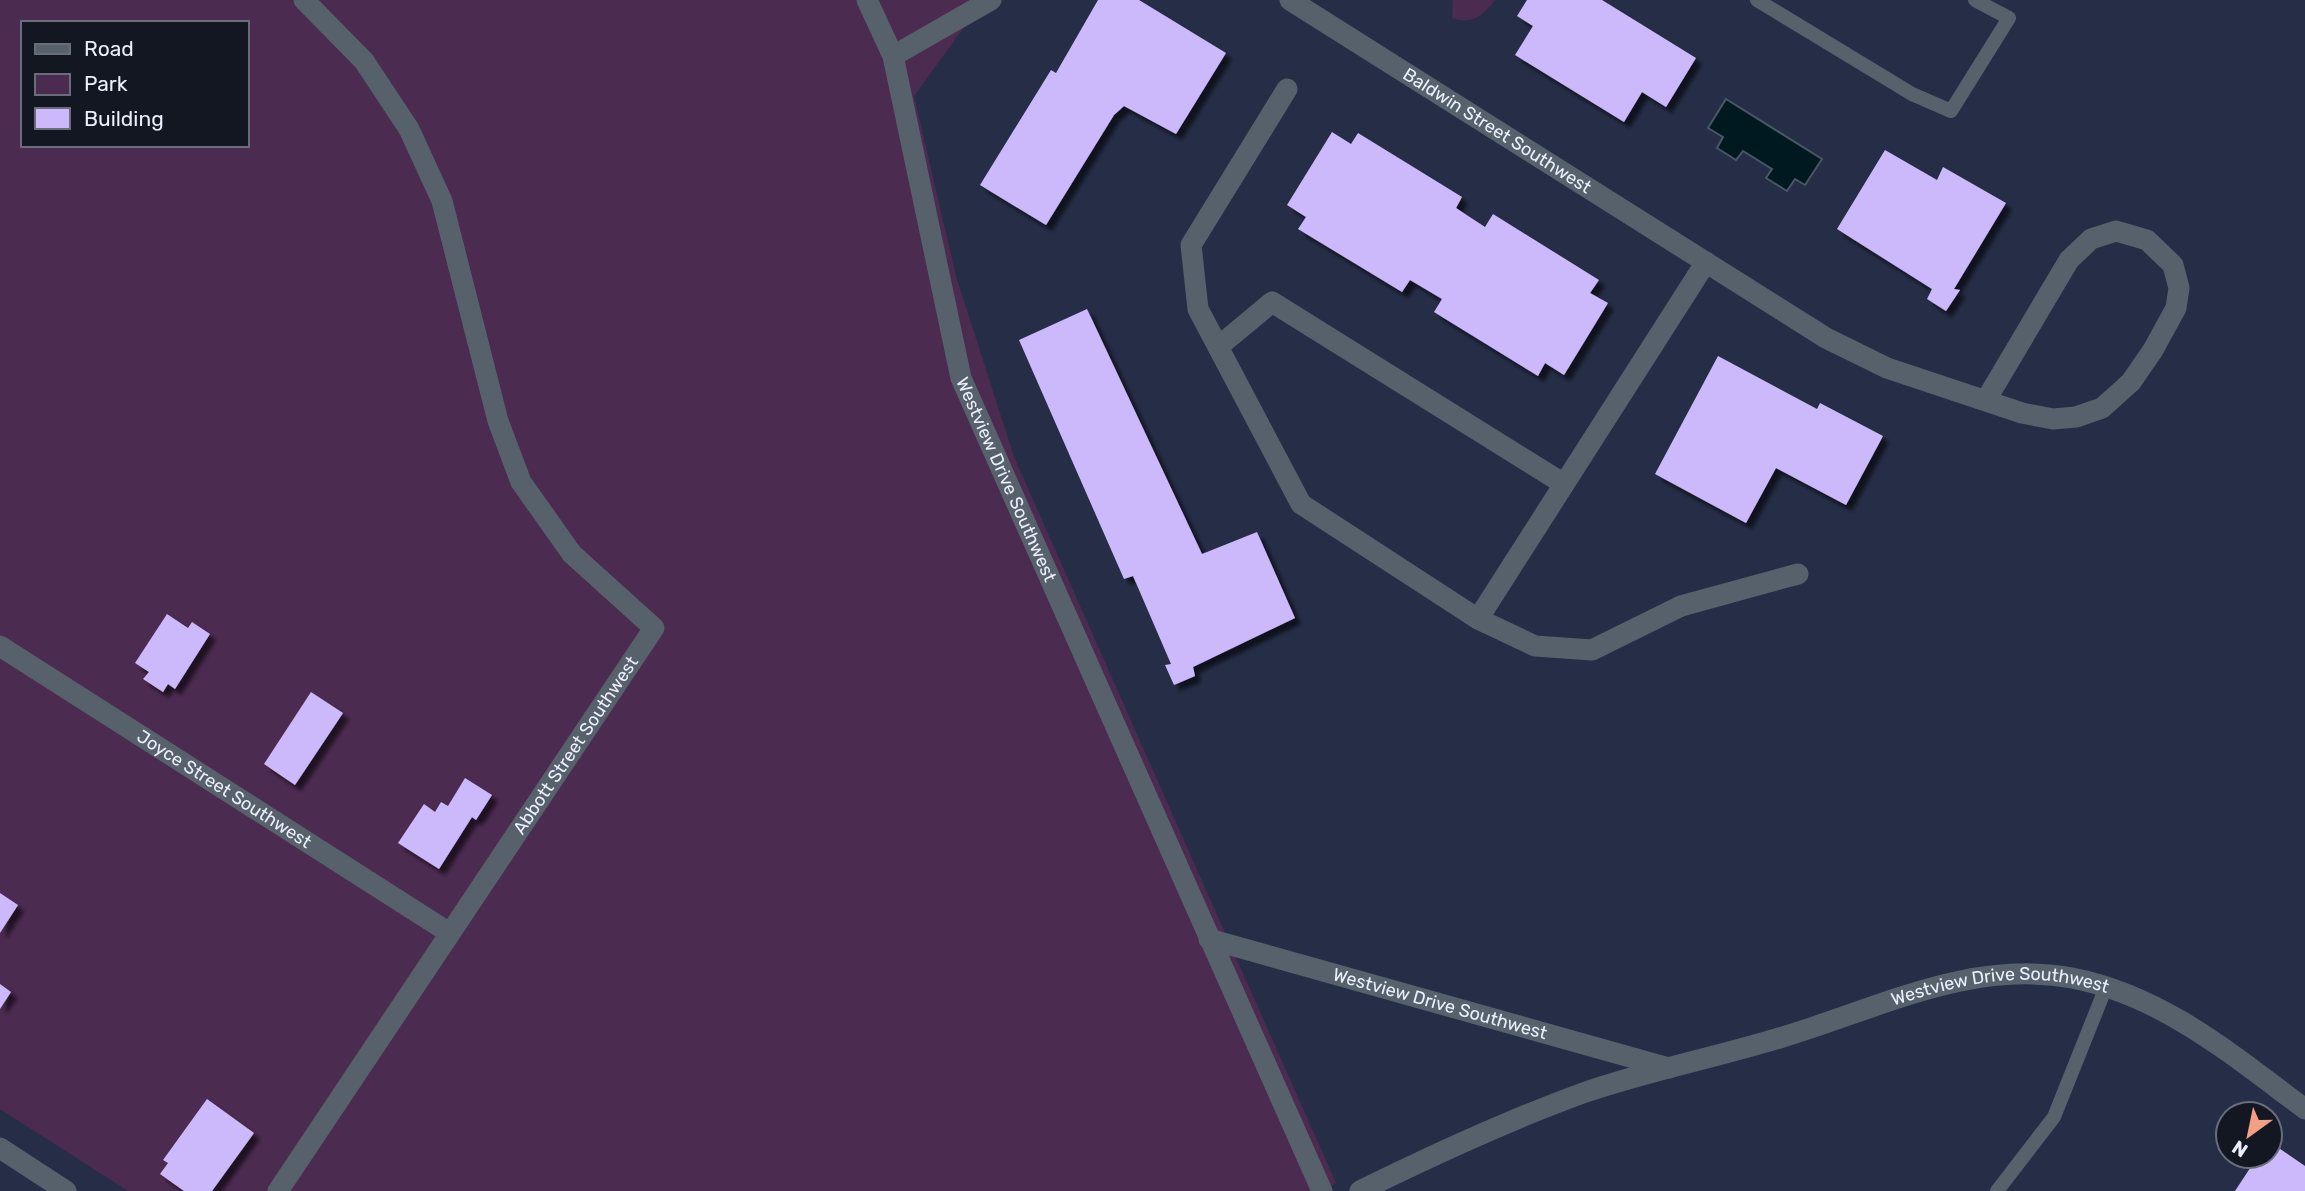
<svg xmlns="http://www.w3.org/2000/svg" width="2305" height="1191" viewBox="0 0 2305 1191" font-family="Rubik,sans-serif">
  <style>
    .green { fill: #4c2b51; fill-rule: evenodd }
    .water { fill: #001820; stroke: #465862; stroke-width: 2 }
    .building { fill: #cbb9fc; filter: url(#shadow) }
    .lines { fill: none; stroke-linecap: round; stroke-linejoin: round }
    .service { stroke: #56616b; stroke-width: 14 }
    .minor { stroke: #56616b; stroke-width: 21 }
    .tertiary { stroke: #56616b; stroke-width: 21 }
    .labels { text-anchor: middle; stroke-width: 7; stroke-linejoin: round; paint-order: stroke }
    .street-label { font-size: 18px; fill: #ebeffd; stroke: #131722 }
  </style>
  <defs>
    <filter id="shadow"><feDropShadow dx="6" dy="6" stdDeviation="2" flood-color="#0009"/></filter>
  </defs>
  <rect width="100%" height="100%" fill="#262e47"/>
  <g class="green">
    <path d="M0,0H984L914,96L956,276L1014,457L1336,1183L1324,1191H128L0,1109ZM23,23H247V145H23Z"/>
    <path d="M1453,0H1495C1483,16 1471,25 1452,18Z"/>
  </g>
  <path class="water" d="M1726,99L1822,159L1805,185L1795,179L1787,191L1766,178L1772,169L1743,151L1736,160L1717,148L1723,137L1708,128Z"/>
  <g class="building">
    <path d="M1098,0H1139L1226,53L1176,134L1124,106L1114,115L1046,225L980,185L1051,70L1056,73Z"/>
    <path d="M1527,0H1602L1696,58L1666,107L1642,92L1624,122L1515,55L1533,26L1517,16Z"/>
    <path d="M1332,132L1351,144L1358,133L1462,197L1456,208L1485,227L1493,214L1599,280L1590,293L1608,303L1564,375L1545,363L1538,376L1434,312L1442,299L1410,280L1402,292L1298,229L1306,217L1287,205Z"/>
    <path d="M1885,150L1937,180L1943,167L2006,203L1954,289L1960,290L1946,311L1927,299L1932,289L1837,229Z"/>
    <path d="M1087,309L1202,554L1257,532L1295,618L1193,667L1195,676L1174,685L1165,665L1171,664L1133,576L1124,579L1019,340Z"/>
    <path d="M1718,356L1817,409L1820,403L1883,436L1846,505L1776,468L1746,523L1655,474Z"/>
    <path d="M167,614L188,628L192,622L210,634L175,689L168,684L163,692L143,679L149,672L135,663Z"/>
    <path d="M311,692L343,713L295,785L264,764Z"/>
    <path d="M465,778L492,795L476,820L472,817L439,869L398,843L424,804L435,812L441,802L448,806Z"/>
    <path d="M0,893L18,905L0,933Z"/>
    <path d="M0,984L11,992L0,1009Z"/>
    <path d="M207,1099L254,1133L212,1191H184L160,1174L168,1163L163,1160Z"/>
    <path d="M2270,1142L2305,1166V1191H2235L2258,1156H2270Z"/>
  </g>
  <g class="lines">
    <g class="service">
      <path d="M1757,0L1912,94L1951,111L2009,18L1975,0"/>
      <path d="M1997,1191L2054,1117L2106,987"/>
    </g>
    <g class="minor">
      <path id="s1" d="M1290,0L1826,338L1887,368L2022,413L2053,419L2076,417L2102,408L2131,382L2153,350L2176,308L2179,288L2173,265L2147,240L2116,231L2091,239L2069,260L1986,400"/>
      <path d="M893,56L991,0"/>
      <path d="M1287,89L1191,245L1198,309L1301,504L1478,619L1706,262"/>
      <path d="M1218,347L1272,302L1564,484"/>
      <path d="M1478,619L1535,646L1592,650L1681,606L1798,574"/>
      <path id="s2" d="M0,646L448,932"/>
      <path id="s3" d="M278,1191L654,628L572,554L521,482L498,421L442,201L409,129L364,61L304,0"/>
    </g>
    <g class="tertiary">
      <path id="s4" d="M867,0L893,56L961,378L1322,1191"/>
      <path id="s5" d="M1209,939L1669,1068"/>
      <path d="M0,1148L66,1191"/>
      <path id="s6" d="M1360,1191C1433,1155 1506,1121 1583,1093C1649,1070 1719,1057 1786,1036C1879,1008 1972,959 2072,978C2162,995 2234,1056 2305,1109"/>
    </g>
  </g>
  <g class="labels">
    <g class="street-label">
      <text dy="6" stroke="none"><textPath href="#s1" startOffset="245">Baldwin Street Southwest</textPath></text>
      <text dy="6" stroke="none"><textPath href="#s4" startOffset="502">Westview Drive Southwest</textPath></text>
      <text dy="6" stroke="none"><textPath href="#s3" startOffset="536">Abbott Street Southwest</textPath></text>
      <text dy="6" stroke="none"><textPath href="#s2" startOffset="266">Joyce Street Southwest</textPath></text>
      <text dy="6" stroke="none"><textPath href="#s6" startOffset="677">Westview Drive Southwest</textPath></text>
      <text dy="6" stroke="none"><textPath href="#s5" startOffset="240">Westview Drive Southwest</textPath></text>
    </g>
  </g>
  <rect x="21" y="21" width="228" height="126" fill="#131722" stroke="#696d7a" stroke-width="2"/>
  <rect x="35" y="44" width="35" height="10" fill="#56616b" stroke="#696d7a" stroke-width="2"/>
  <text x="84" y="56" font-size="21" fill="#ebeffd">Road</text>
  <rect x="35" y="74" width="35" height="21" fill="#4c2b51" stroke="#696d7a" stroke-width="2"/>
  <text x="84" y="91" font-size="21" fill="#ebeffd">Park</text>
  <rect x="35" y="108" width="35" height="21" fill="#cbb9fc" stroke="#696d7a" stroke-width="2"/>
  <text x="84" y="126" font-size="21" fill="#ebeffd">Building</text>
  <g transform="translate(2249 1135) rotate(213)"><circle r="33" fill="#131722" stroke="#696d7a" stroke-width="2"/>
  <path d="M0-5L12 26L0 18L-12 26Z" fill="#f39f83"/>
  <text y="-10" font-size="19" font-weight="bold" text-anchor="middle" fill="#ebeffd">N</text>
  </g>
</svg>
